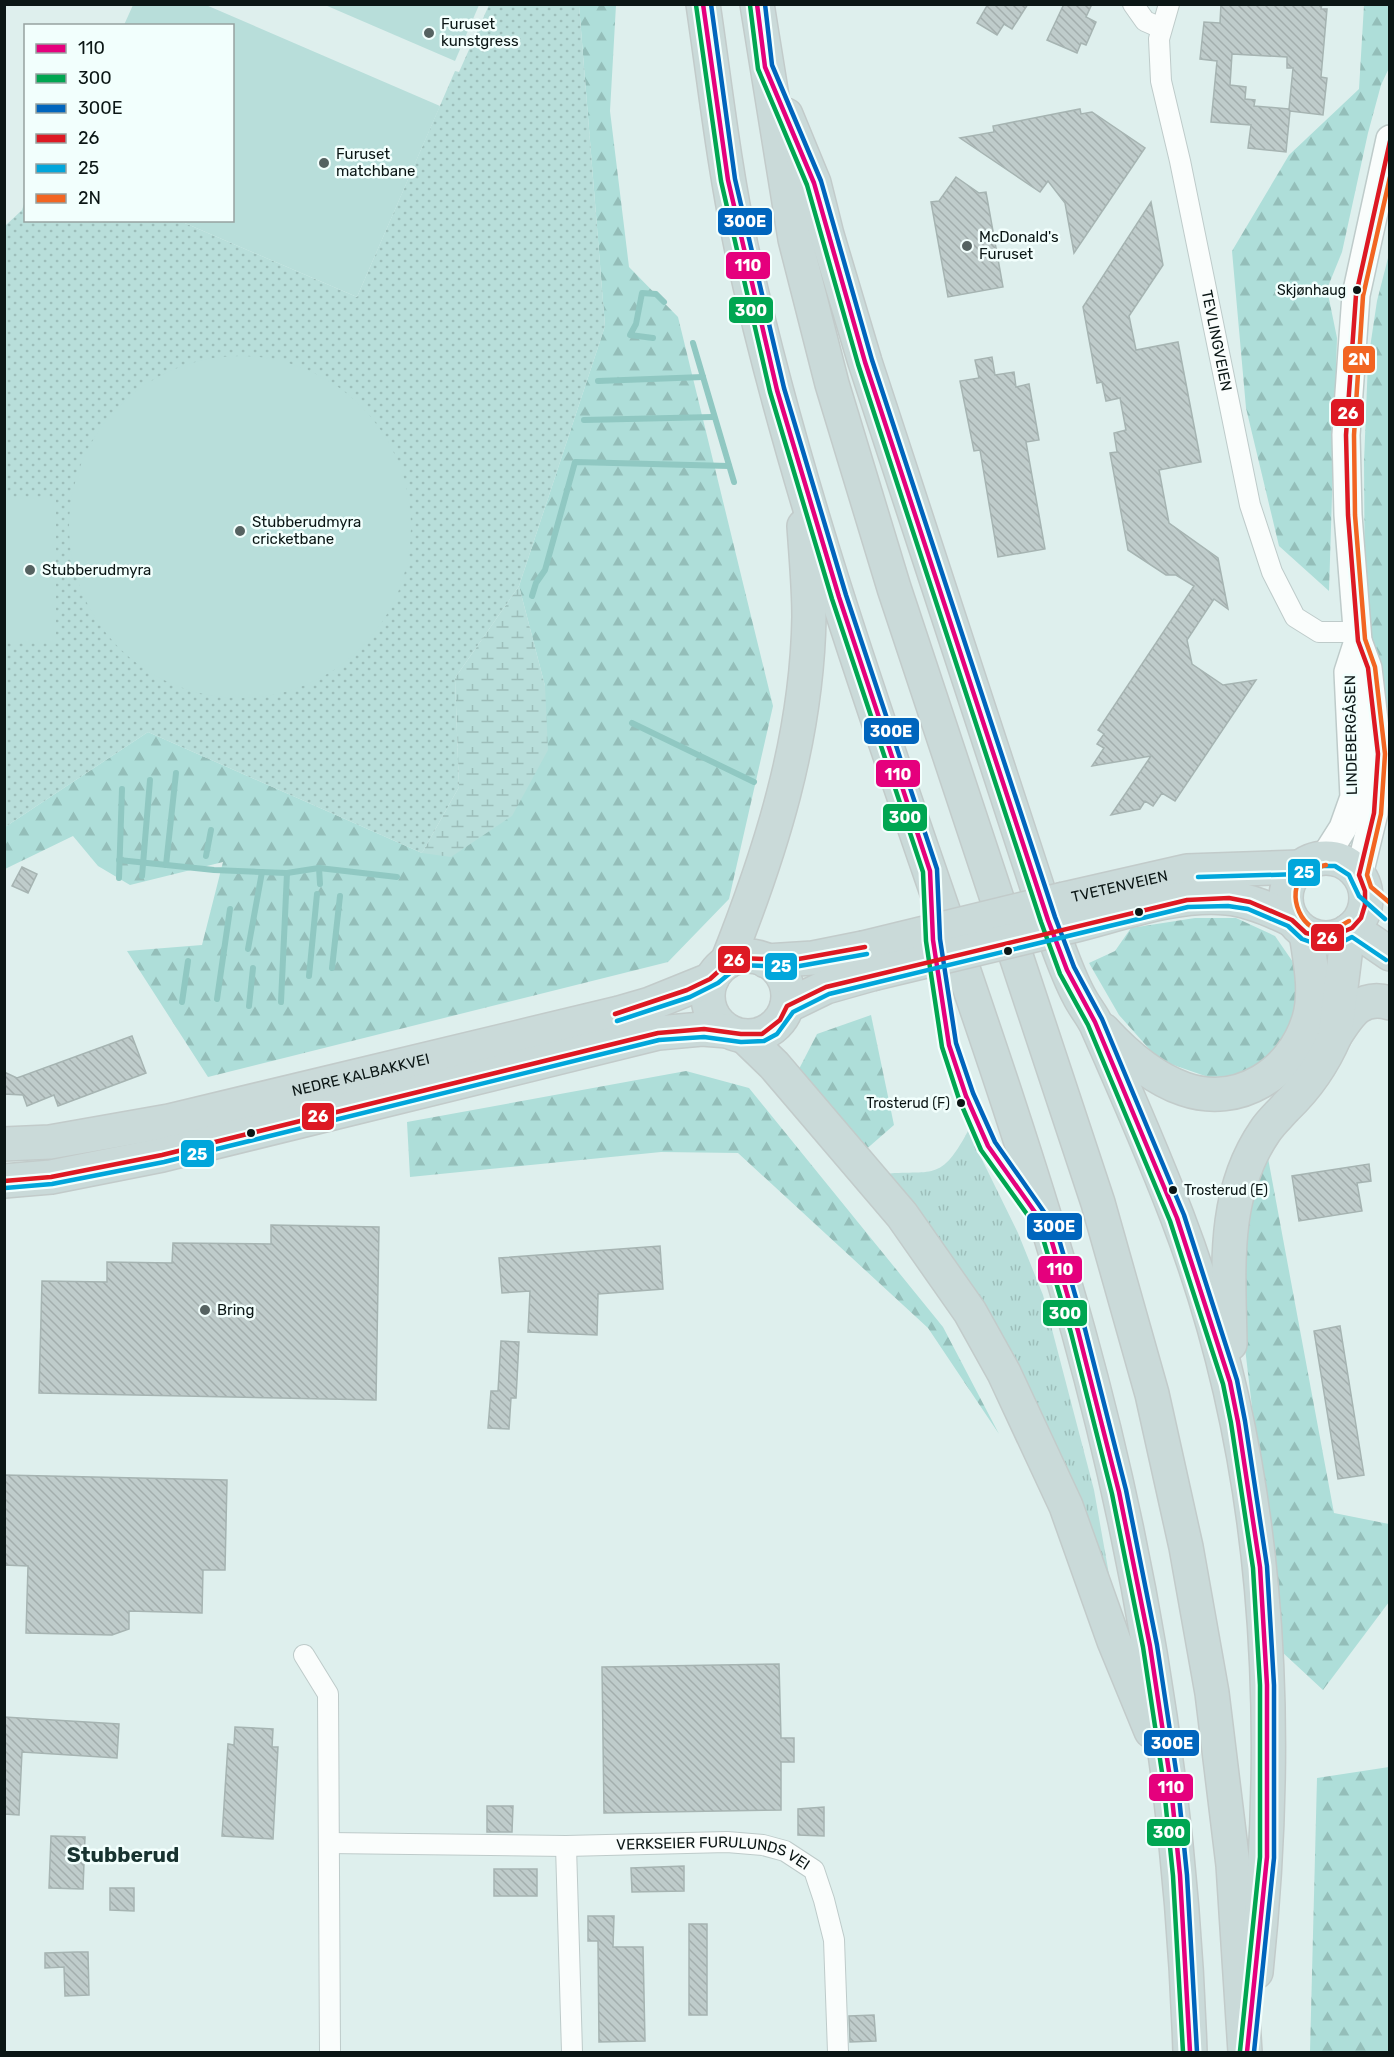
<svg xmlns="http://www.w3.org/2000/svg" width="1394" height="2057" viewBox="0 0 1394 2057" font-family="Rubik,sans-serif">
  <style>
    .grass { fill: url(#grass-tufts) }
    .forest { fill: url(#forest-firs) }
    .wetland { fill: url(#wetland-marsh) }
    .park { fill: url(#park-dots) }
    .pitch { fill: #b8deda }
    .lines { fill: none; stroke-linecap: round; stroke-linejoin: round }
    .stream { stroke: #90c8c2; stroke-width: 6 }
    .building { fill: url(#building-back-hatch); stroke: #a6b4b2; stroke-width: 1.5; fill-rule: evenodd }
    .street-casing { stroke: #becbca; stroke-width: 22 }
    .secondary-casing { stroke: #becbca; stroke-width: 30 }
    .highway-casing { stroke: #c2cbca; stroke-width: 36 }
    .street { stroke: #fafdfc; stroke-width: 20 }
    .secondary { stroke: #fafdfc; stroke-width: 27 }
    .highway { stroke: #cadad9; stroke-width: 33 }
    .highway-bridge-casing { stroke: #c2cbca; stroke-width: 36; stroke-linecap: butt }
    .highway-bridge { stroke: #cadad9; stroke-width: 33 }
    .bus-1-casing { stroke: #f2fffd; stroke-width: 9 }
    .bus-2-casing { stroke: #f2fffd; stroke-width: 9 }
    .bus-3-casing { stroke: #f2fffd; stroke-width: 9 }
    .bus-4-casing { stroke: #f2fffd; stroke-width: 9 }
    .bus-5-casing { stroke: #f2fffd; stroke-width: 9 }
    .bus-6-casing { stroke: #f2fffd; stroke-width: 9 }
    .bus-1 { stroke: #e5007d; stroke-width: 4.5 }
    .bus-2 { stroke: #00a651; stroke-width: 4.5 }
    .bus-3 { stroke: #0065bd; stroke-width: 4.5 }
    .bus-4 { stroke: #dd1923; stroke-width: 4.5 }
    .bus-5 { stroke: #01a6db; stroke-width: 4.5 }
    .bus-6 { stroke: #f26522; stroke-width: 4.5 }
    .poi-dot { fill: #556261; stroke: #f2fffd; stroke-width: 2 }
    .bus-dot { fill: #0b1615; stroke: #f2fffd; stroke-width: 2 }
    .labels { text-anchor: middle; stroke-width: 5; stroke-linejoin: round; paint-order: stroke }
    .bus-label { font-size: 14px; fill: #0b1615; stroke: #f2fffd; text-anchor: end }
    .poi-label { font-size: 15px; fill: #0b1615; stroke: #f2fffd; text-anchor: start }
    .street-label { font-size: 15px; fill: #0b1615; stroke: #f2fffd }
    .district-label { font-size: 21px; font-weight: bold; fill: #183330; stroke: #f2fffd }
    .line-badge { stroke: #f2fffd; stroke-width: 2 }
    .badge-label { font-size: 16px; text-anchor: middle; font-weight: bold; fill: #fff }
  </style>
  <defs>
    <pattern id="grass-tufts" width="24" height="20" patternUnits="userSpaceOnUse" patternTransform="scale(1.5)"><rect width="24" height="20" fill="#b8deda"/><path d="M3 7l-1-3M5 7V3M7 7l1-3M15 17l-1-3M17 17v-4M19 17l1-3" fill="none" stroke="#9dbeba"/></pattern>
    <pattern id="forest-firs" width="22" height="20" patternUnits="userSpaceOnUse" patternTransform="scale(1.5)"><rect width="22" height="20" fill="#aeded9"/><path d="M5 1l3.5 6h-7zM16 11l3.5 6h-7z" fill="#94beb9"/></pattern>
    <pattern id="wetland-marsh" width="20" height="14" patternUnits="userSpaceOnUse" patternTransform="scale(1.5)"><rect width="20" height="14" fill="#b8deda"/><path d="M1 5h8M5 5V1M11 12h8M15 12V8" fill="none" stroke="#9dbeba"/></pattern>
    <pattern id="park-dots" width="8" height="8" patternUnits="userSpaceOnUse" patternTransform="scale(1.5)"><rect width="8" height="8" fill="#b8deda"/><path d="M2 2h.1M6 6h.1" fill="none" stroke="#9dbeba" stroke-width="1.8" stroke-linecap="round"/></pattern>
    <pattern id="building-back-hatch" width="6" height="6" patternUnits="userSpaceOnUse" patternTransform="scale(1.5)"><rect width="6" height="6" fill="#bfcccb"/><path d="M-1 5l2 2M0 0l6 6M5-1l2 2" fill="none" stroke="#a3aead"/></pattern>
  </defs>
  <rect width="100%" height="100%" fill="#deefed"/>
  <path class="grass" d="M968,1131L1018,1233L1043,1295L1094,1490L1115,1608L876,1175C931,1167 938,1187 968,1131Z"/>
  <g class="forest">
    <path d="M579,5H616L610,111L629,267L678,317L773,706L729,899L668,962L208,1077L127,951L202,945L223,862L130,885L98,866L73,836L5,869V827L148,732L422,853L545,686L519,586L605,326Z"/>
    <path d="M1364,5H1389V68L1381,85L1368,133L1342,252L1327,289L1337,338L1329,591L1279,546L1246,408L1232,251L1289,155L1359,89Z"/>
    <path d="M1389,254V738L1365,613L1364,462L1368,361L1377,301Z"/>
    <path d="M1195,918H1236L1275,936L1295,965L1298,1002L1285,1038L1275,1056L1245,1076L1208,1077L1159,1060L1119,1015L1089,963L1115,951L1131,928Z"/>
    <path d="M871,1015L894,1125L863,1152L798,1071L817,1034Z"/>
    <path d="M686,1071L749,1088L943,1327L999,1434L928,1328L738,1153L661,1152L410,1177L407,1122Z"/>
    <path d="M1268,1158L1334,1513L1389,1524V1602L1323,1690L1281,1651L1238,1289L1258,1169Z"/>
    <path d="M1389,1767V2052H1310L1317,1778Z"/>
  </g>
  <path class="wetland" d="M519,586L545,686L548,750L512,816L451,857L422,853L459,787L455,678Z"/>
  <path class="park" d="M489,5H579L605,326L519,586L455,678L459,787L422,853L148,732L5,827V226L22,210L25,201L26,220L180,221L357,297L455,71L459,72Z"/>
  <g class="pitch">
    <path d="M133,5H206L440,106L357,297L180,221L232,220V26L124,25Z"/>
    <path d="M325,5H479L455,61Z"/>
    <circle cx="240" cy="527" r="171"/>
    <rect x="5" y="498" width="51" height="145"/>
  </g>
  <g class="lines">
    <g class="stream">
      <path d="M653,338L630,335L636,324L642,293L656,294L664,302"/>
      <path d="M693,343L734,482"/>
      <path d="M598,381L703,377"/>
      <path d="M584,420L713,417"/>
      <path d="M532,596L536,583L545,570L575,462L729,466"/>
      <path d="M632,723L754,782"/>
      <path d="M206,856L211,830"/>
      <path d="M119,860L214,870L287,873L319,868L397,877"/>
      <path d="M166,865L176,773"/>
      <path d="M319,868L320,884"/>
      <path d="M142,876L150,780"/>
      <path d="M119,878L122,789"/>
      <path d="M248,949L262,872"/>
      <path d="M332,968L340,896"/>
      <path d="M309,976L317,894"/>
      <path d="M217,999L230,909"/>
      <path d="M182,1002L188,961"/>
      <path d="M281,1002L287,873"/>
      <path d="M249,1006L253,968"/>
    </g>
  </g>
  <g class="building">
    <path d="M988,4H1028L1012,29L1004,24L997,35L977,23Z"/>
    <path d="M1064,4H1092L1086,17L1096,22L1086,45L1081,43L1077,53L1047,40Z"/>
    <path d="M1221,4H1322L1321,9H1327L1321,77L1327,78L1323,115L1290,111L1286,152L1248,148L1251,125L1211,122L1217,61L1200,59L1204,22L1220,23ZM1232,54L1287,57V68H1293L1289,109L1254,106L1255,100L1245,99L1246,87L1230,85Z"/>
    <path d="M1080,109L1081,114L1092,112L1145,148L1074,253L1065,203L1048,181L1040,192L960,138L994,132L993,126Z"/>
    <path d="M956,177L979,193L986,192L1003,287L948,297L931,202L939,201Z"/>
    <path d="M1151,202L1163,265L1129,316L1136,350L1178,342L1201,462L1159,470L1169,523L1218,558L1228,609L1214,599L1187,640L1192,664L1223,685L1256,680L1175,801L1162,793L1153,806L1145,801L1140,809L1111,815L1151,756L1092,766L1104,748L1097,744L1104,734L1098,730L1194,586L1176,575H1166L1128,550L1110,453L1117,452L1114,433L1126,430L1120,398L1106,401L1102,382L1097,383L1083,307Z"/>
    <path d="M992,357L995,375L1014,372L1016,387L1029,384L1039,440L1026,442L1045,549L998,557L980,450L974,451L960,381L979,378L975,360Z"/>
    <path d="M22,867L37,874L28,893L12,886Z"/>
    <path d="M132,1036L146,1073L58,1106L54,1095L27,1106L23,1095L4,1094V1072L17,1078Z"/>
    <path d="M1369,1164L1371,1181L1357,1183L1362,1211L1299,1221L1292,1176Z"/>
    <path d="M271,1225L379,1227L376,1400L39,1393L42,1281L107,1282V1262L172,1263L173,1243L271,1244Z"/>
    <path d="M660,1246L663,1289L598,1294L597,1335L528,1332L530,1291L502,1293L499,1258Z"/>
    <path d="M1340,1326L1364,1475L1338,1479L1314,1331Z"/>
    <path d="M501,1341L519,1342L516,1398H511L509,1429L488,1428L491,1391H498Z"/>
    <path d="M4,1475L227,1480L225,1570H203L202,1613L129,1611V1629L112,1635L26,1633L28,1566L4,1565Z"/>
    <path d="M779,1664L781,1738H794V1762H781V1810L604,1813L602,1667Z"/>
    <path d="M4,1717L119,1724L117,1758L22,1752L19,1815L4,1814Z"/>
    <path d="M235,1727L273,1729L272,1747H278L273,1839L222,1836L228,1744L234,1745Z"/>
    <path d="M487,1806H513L512,1832H487Z"/>
    <path d="M824,1807V1836L798,1835V1809Z"/>
    <path d="M51,1836L85,1837L83,1889L49,1888Z"/>
    <path d="M684,1866V1891L632,1892L631,1868Z"/>
    <rect x="494" y="1869" width="43" height="27"/>
    <path d="M110,1888H134V1911L110,1910Z"/>
    <path d="M588,1916H614L613,1947H643L645,2041L599,2042L598,1941H588Z"/>
    <rect x="689" y="1924" width="18" height="91"/>
    <path d="M77,1952H88L89,1995L65,1996L64,1967L45,1968V1953Z"/>
    <path d="M874,2015L876,2041L850,2042L849,2016Z"/>
  </g>
  <g class="lines">
    <defs>
      <g id="street">
        <path d="M1133,4L1145,21L1161,28"/>
        <path id="s1" d="M1169,4L1159,39L1161,81L1180,161L1250,505L1272,572L1295,617L1319,632H1357"/>
        <path d="M304,1655L328,1694L330,2052"/>
        <path id="s2" d="M329,1843L566,1846L727,1842L763,1845L785,1851L814,1870L824,1900L834,1940L838,2052"/>
        <path d="M566,1846L572,2052"/>
      </g>
      <g id="secondary">
        <path d="M1324,858L1343,828L1354,797L1348,672L1358,641"/>
        <path d="M1359,875L1374,813L1378,754L1368,668L1358,641L1348,515L1346,435L1356,295L1390,139"/>
      </g>
      <g id="highway">
        <path d="M703,4C715,85 724,166 741,246C822,616 976,966 1078,1330C1144,1567 1182,1807 1190,2052"/>
        <path d="M757,4L795,239L832,384L894,588L1098,1203L1152,1394L1186,1547L1212,1693L1233,1865L1245,2052"/>
        <path d="M786,115L814,183L827,235L865,362L1048,920C1058,945 1066,972 1079,996C1084,1006 1091,1014 1096,1024C1124,1087 1152,1151 1177,1216C1270,1458 1283,1716 1256,1972"/>
        <circle cx="1326" cy="898" r="40"/>
        <path id="s3" d="M1064,899L1187,871L1300,867"/>
        <path d="M1072,926C1121,914 1176,893 1227,898C1250,900 1272,910 1292,920"/>
        <path d="M1352,928L1390,954"/>
        <circle cx="748" cy="996" r="40"/>
        <path d="M766,961L813,958L863,948"/>
        <path d="M727,962C771,851 807,739 809,617C809,587 806,556 804,526"/>
        <path d="M787,1006L826,987L872,974"/>
        <path d="M1103,1030C1125,1054 1152,1078 1184,1089C1239,1108 1293,1073 1309,1019C1317,992 1310,960 1306,933"/>
        <path d="M744,1036L774,1065L902,1215L970,1312L1004,1373L1066,1506L1114,1641L1151,1731"/>
        <path d="M1335,1036C1349,1014 1361,994 1390,1003"/>
        <path id="s4" d="M4,1144L50,1142L169,1121L619,1013L650,1004L712,979"/>
        <path d="M4,1181L51,1177L162,1155L658,1033L702,1029L728,1031"/>
        <path d="M1230,1344C1229,1271 1221,1195 1265,1131C1271,1122 1279,1115 1286,1107C1308,1086 1323,1064 1335,1036L1348,931"/>
      </g>
    </defs>
    <use href="#street" class="street-casing"/>
    <use href="#secondary" class="secondary-casing"/>
    <use href="#highway" class="highway-casing"/>
    <use href="#street" class="street"/>
    <use href="#secondary" class="secondary"/>
    <use href="#highway" class="highway"/>
    <defs>
      <g id="highway-bridge">
        <path d="M863,948L1064,899"/>
        <path d="M872,974L1072,926"/>
      </g>
    </defs>
    <use href="#highway-bridge" class="highway-bridge-casing"/>
    <use href="#highway-bridge" class="highway-bridge"/>
    <defs>
      <g id="bus-1">
        <path d="M703,4L728,180L777,390L839,597L930,871L933,940L949,1045L966,1096L988,1146L1049,1232L1078,1331L1119,1492L1150,1646L1170,1778L1180,1875L1190,2052"/>
        <path d="M757,4L765,67L814,183L865,362L1048,920L1067,970L1095,1022L1177,1218L1230,1382L1238,1422L1260,1567L1267,1685V1857L1247,2052"/>
      </g>
      <g id="bus-2">
        <path d="M696,5L721,181L770,392L832,599L923,872L926,941L942,1047L959,1099L981,1150L1042,1235L1071,1333L1112,1494L1143,1647L1163,1779L1173,1876L1183,2052"/>
        <path d="M750,5L758,69L807,185L858,364L1041,922L1060,974L1088,1025L1170,1221L1223,1384L1231,1423L1253,1568L1260,1685V1857L1240,2051"/>
      </g>
      <g id="bus-3">
        <path d="M711,4L735,179L784,388L846,595L937,869L940,939L956,1043L973,1093L995,1142L1056,1229L1085,1329L1126,1490L1157,1645L1177,1777L1187,1875L1197,2052"/>
        <path d="M765,4L772,65L821,181L872,360L1055,917L1074,967L1102,1019L1184,1215L1237,1380L1245,1421L1267,1566L1274,1685V1858L1254,2052"/>
      </g>
      <g id="bus-4">
        <path d="M615,1014L687,990L710,979L729,962L738,958L793,960L865,947"/>
        <path d="M4,1181L51,1177L162,1155L658,1033L704,1029L741,1034H762L780,1020L787,1006L826,987L1187,900L1229,898L1250,902L1292,920L1306,933L1328,938L1352,928L1361,918L1365,905V891L1359,875L1374,813L1378,754L1368,668L1358,641L1348,515L1346,435L1356,295L1390,141"/>
      </g>
      <g id="bus-5">
        <path d="M1198,877L1300,874L1319,866H1335L1349,875L1359,896L1385,919"/>
        <path d="M617,1021L690,997L718,983L740,965L794,967L867,954"/>
        <path d="M5,1188L52,1184L164,1162L659,1040L704,1037L741,1042L764,1041L777,1034L793,1012L829,994L1188,907L1228,906L1248,909L1288,926L1302,939L1316,944L1340,943L1352,937L1386,960"/>
      </g>
      <g id="bus-6">
        <path d="M1390,177L1363,296L1354,435L1355,515L1365,639L1375,667L1385,754L1381,814L1367,875L1371,887L1390,903"/>
        <path d="M1326,865C1319,867 1310,869 1304,874C1284,893 1302,937 1331,930C1337,929 1343,924 1349,921"/>
      </g>
    </defs>
    <use href="#bus-1" class="bus-1-casing"/>
    <use href="#bus-2" class="bus-2-casing"/>
    <use href="#bus-3" class="bus-3-casing"/>
    <use href="#bus-4" class="bus-4-casing"/>
    <use href="#bus-5" class="bus-5-casing"/>
    <use href="#bus-6" class="bus-6-casing"/>
    <use href="#bus-1" class="bus-1"/>
    <use href="#bus-2" class="bus-2"/>
    <use href="#bus-3" class="bus-3"/>
    <use href="#bus-4" class="bus-4"/>
    <use href="#bus-5" class="bus-5"/>
    <use href="#bus-6" class="bus-6"/>
  </g>
  <g class="poi-dot">
    <circle cx="429" cy="33" r="6"/>
    <circle cx="324" cy="163" r="6"/>
    <circle cx="967" cy="246" r="6"/>
    <circle cx="240" cy="531" r="6"/>
    <circle cx="30" cy="570" r="6"/>
    <circle cx="205" cy="1310" r="6"/>
  </g>
  <g class="bus-dot">
    <circle cx="1357" cy="290" r="5"/>
    <circle cx="1139" cy="912" r="5"/>
    <circle cx="1008" cy="951" r="5"/>
    <circle cx="961" cy="1103" r="5"/>
    <circle cx="251" cy="1133" r="5"/>
    <circle cx="1173" cy="1190" r="5"/>
  </g>
  <g class="labels">
    <g class="bus-label">
      <text x="1346" y="295">Skjønhaug</text>
      <text x="950" y="1108">Trosterud (F)</text>
      <text x="1184" y="1195" text-anchor="start">Trosterud (E)</text>
    </g>
    <g class="poi-label">
      <text x="441" y="29">Furuset<tspan x="441" dy="17">kunstgress</tspan></text>
      <text x="336" y="159">Furuset<tspan x="336" dy="17">matchbane</tspan></text>
      <text x="979" y="242">McDonald's<tspan x="979" dy="17">Furuset</tspan></text>
      <text x="252" y="527">Stubberudmyra<tspan x="252" dy="17">cricketbane</tspan></text>
      <text x="42" y="575">Stubberudmyra</text>
      <text x="217" y="1315">Bring</text>
    </g>
    <g class="street-label">
      <text dy="5" stroke="none"><textPath href="#s1" startOffset="344">TEVLINGVEIEN</textPath></text>
      <text transform="translate(1351 735) rotate(-91)" y="5">LINDEBERGÅSEN</text>
      <text dy="5" stroke="none"><textPath href="#s3" startOffset="57">TVETENVEIEN</textPath></text>
      <text dy="5" stroke="none"><textPath href="#s4" startOffset="364">NEDRE KALBAKKVEI</textPath></text>
      <text dy="5" stroke="none"><textPath href="#s2" startOffset="386">VERKSEIER FURULUNDS VEI</textPath></text>
    </g>
    <g class="district-label">
      <text x="123" y="1862">Stubberud</text>
    </g>
  </g>
  <g class="line-badge">
    <rect x="717" y="207" width="56" height="29" rx="6" fill="#0065bd"/>
    <rect x="725" y="251" width="46" height="29" rx="6" fill="#e5007d"/>
    <rect x="728" y="296" width="46" height="28" rx="6" fill="#00a651"/>
    <rect x="1342" y="345" width="34" height="29" rx="6" fill="#f26522"/>
    <rect x="1330" y="398" width="35" height="29" rx="6" fill="#dd1923"/>
    <rect x="863" y="717" width="57" height="28" rx="6" fill="#0065bd"/>
    <rect x="875" y="759" width="46" height="29" rx="6" fill="#e5007d"/>
    <rect x="882" y="803" width="46" height="29" rx="6" fill="#00a651"/>
    <rect x="1287" y="858" width="34" height="29" rx="6" fill="#01a6db"/>
    <rect x="1310" y="923" width="35" height="29" rx="6" fill="#dd1923"/>
    <rect x="717" y="945" width="34" height="29" rx="6" fill="#dd1923"/>
    <rect x="764" y="952" width="34" height="29" rx="6" fill="#01a6db"/>
    <rect x="301" y="1102" width="34" height="29" rx="6" fill="#dd1923"/>
    <rect x="180" y="1139" width="35" height="29" rx="6" fill="#01a6db"/>
    <rect x="1026" y="1212" width="57" height="29" rx="6" fill="#0065bd"/>
    <rect x="1037" y="1255" width="46" height="29" rx="6" fill="#e5007d"/>
    <rect x="1042" y="1299" width="46" height="28" rx="6" fill="#00a651"/>
    <rect x="1143" y="1729" width="57" height="28" rx="6" fill="#0065bd"/>
    <rect x="1148" y="1773" width="46" height="29" rx="6" fill="#e5007d"/>
    <rect x="1146" y="1818" width="45" height="29" rx="6" fill="#00a651"/>
  </g>
  <g class="badge-label">
    <text x="745" y="227">300E</text>
    <text x="748" y="271">110</text>
    <text x="751" y="316">300</text>
    <text x="1359" y="365">2N</text>
    <text x="1348" y="419">26</text>
    <text x="891" y="737">300E</text>
    <text x="898" y="780">110</text>
    <text x="905" y="823">300</text>
    <text x="1304" y="878">25</text>
    <text x="1327" y="944">26</text>
    <text x="734" y="966">26</text>
    <text x="781" y="972">25</text>
    <text x="318" y="1122">26</text>
    <text x="197" y="1160">25</text>
    <text x="1054" y="1232">300E</text>
    <text x="1060" y="1275">110</text>
    <text x="1065" y="1319">300</text>
    <text x="1172" y="1749">300E</text>
    <text x="1171" y="1793">110</text>
    <text x="1169" y="1838">300</text>
  </g>
  <rect width="1394" height="2057" fill="none" stroke="#0b1615" stroke-width="12"/>
  <rect x="24" y="24" width="210" height="198" fill="#f2fffd" stroke="#96a2a0" stroke-width="1.5"/>
  <rect x="36" y="44" width="30" height="9" fill="#e5007d" stroke="#96a2a0" stroke-width="1.5"/>
  <text x="78" y="54" font-size="18" fill="#0b1615">110</text>
  <rect x="36" y="74" width="30" height="9" fill="#00a651" stroke="#96a2a0" stroke-width="1.5"/>
  <text x="78" y="84" font-size="18" fill="#0b1615">300</text>
  <rect x="36" y="104" width="30" height="9" fill="#0065bd" stroke="#96a2a0" stroke-width="1.5"/>
  <text x="78" y="114" font-size="18" fill="#0b1615">300E</text>
  <rect x="36" y="134" width="30" height="9" fill="#dd1923" stroke="#96a2a0" stroke-width="1.5"/>
  <text x="78" y="144" font-size="18" fill="#0b1615">26</text>
  <rect x="36" y="164" width="30" height="9" fill="#01a6db" stroke="#96a2a0" stroke-width="1.5"/>
  <text x="78" y="174" font-size="18" fill="#0b1615">25</text>
  <rect x="36" y="194" width="30" height="9" fill="#f26522" stroke="#96a2a0" stroke-width="1.5"/>
  <text x="78" y="204" font-size="18" fill="#0b1615">2N</text>
</svg>
